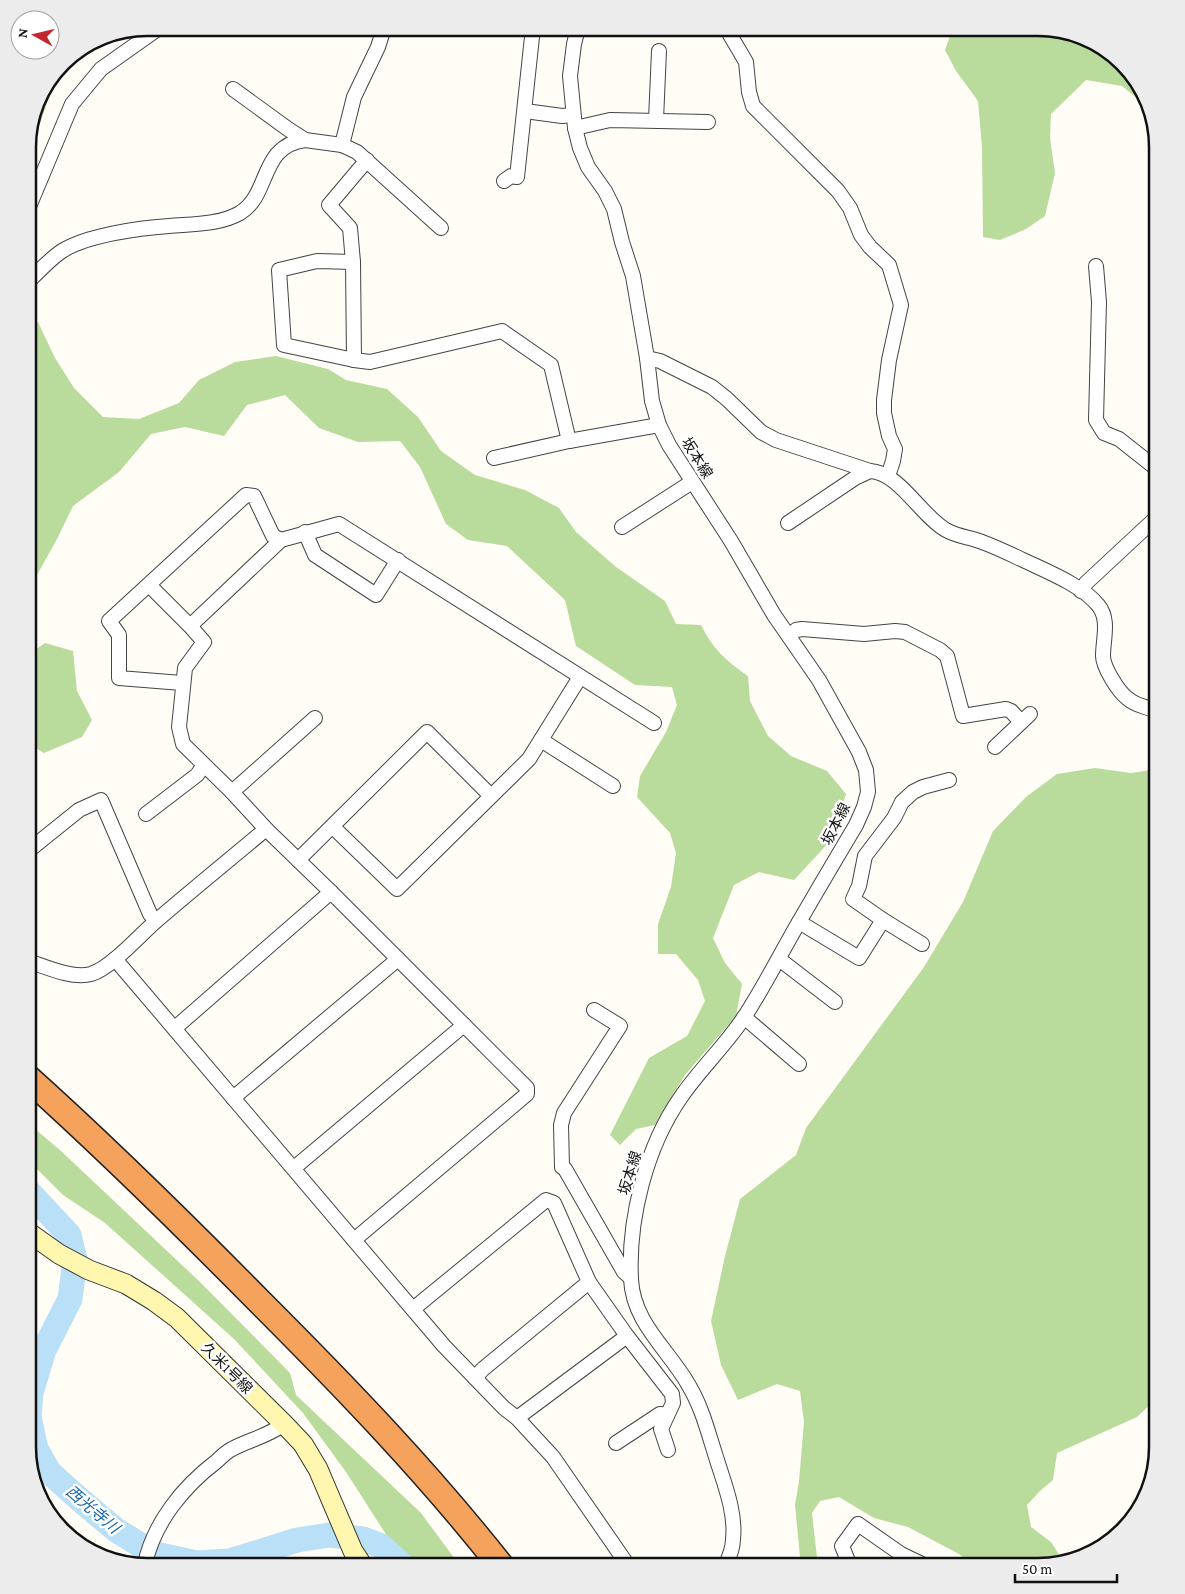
<svg xmlns="http://www.w3.org/2000/svg" width="1185" height="1594" viewBox="0 0 1185 1594" font-family="'Crimson Pro','Noto Sans JP',serif">
  <style>
    .forest { fill: #b9dc9c }
    .lines { fill: none; stroke-linecap: round; stroke-linejoin: round }
    .river { stroke: #b9e0f7; stroke-width: 25 }
    .street-casing { stroke: #444; stroke-width: 16 }
    .secondary-casing { stroke: #333; stroke-width: 21 }
    .highway-casing { stroke: #222; stroke-width: 28 }
    .street { stroke: #fff; stroke-width: 14 }
    .secondary { stroke: #fff6b0; stroke-width: 19 }
    .highway { stroke: #f5a25d; stroke-width: 25 }
    .labels { text-anchor: middle; stroke-width: 5; stroke-linejoin: round; paint-order: stroke }
    .street-label { font-size: 15px; fill: #111; stroke: #fff }
    .water-label { font-size: 16px; font-style: italic; fill: #1768a6; stroke: #fff }
    .rim { fill: none; stroke: #111; stroke-width: 2.5 }
  </style>
  <rect width="100%" height="100%" fill="#fffdf5"/>
  <g class="forest">
    <path d="M953,28H1045L1097,43L1137,81L1144,104L1122,86L1086,80L1051,114L1050,138L1055,173L1045,216L1026,229L1000,240L983,237L982,147L978,101L956,71L945,50Z"/>
    <path d="M62,65L56,77L28,158V139L40,94Z"/>
    <path d="M38,322L55,358L74,388L103,417L139,419L179,403L199,380L235,362L276,356L328,369L346,380L387,389L418,417L441,451L475,475L525,490L559,508L576,532L616,567L665,601L676,624L701,625C713,649 726,661 748,676L750,701L768,736L791,756L827,771L846,794L832,839L794,880L759,872L734,885L713,938L725,963L742,984L736,1016L685,1075L655,1125L636,1129L620,1145L610,1135L649,1058L687,1036L705,1001L698,980L676,954H658V924L671,887L676,853L670,833L637,797L640,776L666,732L677,705L672,687L635,685L576,646L565,600L507,546L468,540L446,524L420,467L400,441L358,442L319,428L285,395L247,405L224,436L185,427L151,434L119,472L73,506L57,539L28,591V323Z"/>
    <path d="M45,643L73,651L77,691L92,720L82,737L44,753L28,743V655Z"/>
    <path d="M1095,768L1131,773L1157,769V1398L1137,1417L1057,1453L1053,1480L1040,1491L1027,1505L1031,1527L1051,1542L1062,1559L1038,1566H975L959,1554L908,1527L874,1518L839,1497L820,1501L812,1513L818,1566H803L800,1557L795,1505L799,1481L804,1422L800,1391L777,1384L738,1400L721,1365L711,1321L725,1256L740,1199L796,1155L806,1128L924,967L963,902L993,831L1026,797L1057,774Z"/>
    <path d="M28,1123L61,1151L201,1283L290,1373L296,1395L421,1513L460,1566H417L387,1536L346,1472L303,1413L234,1339L105,1223L63,1195L28,1160Z"/>
  </g>
  <g class="lines">
    <path class="river" d="M28,1191L69,1235L75,1260L70,1299L44,1350L31,1393L29,1417L36,1449L49,1472L78,1498L116,1530L155,1554L197,1563L230,1561L297,1540L330,1535L363,1539L381,1546L403,1566"/>
    <defs>
      <g id="street">
        <path d="M578,28L574,44L570,76L575,128L580,148L588,167L605,191L614,209L622,242L633,276L647,358L652,401L659,425L669,445L731,541L774,615L819,680L859,752L866,770L868,792L864,807L856,825C837,857 818,889 799,922C781,953 765,985 745,1016C726,1045 700,1069 681,1097C646,1147 628,1219 631,1279C633,1323 668,1349 688,1384C702,1407 708,1432 716,1457C724,1483 736,1512 733,1539C733,1548 729,1558 725,1566"/>
        <path d="M726,28L746,62L749,92L753,106L838,191L850,208L861,235L870,247L889,265L901,305L889,360L884,400V413L889,436L895,449L893,461L888,476"/>
        <path d="M233,89L288,129L305,140L342,145L357,152L441,228"/>
        <path d="M525,111L562,116L573,115"/>
        <path d="M656,120L659,51"/>
        <path d="M575,128L610,120L708,122"/>
        <path d="M342,145L354,97L378,47L384,28"/>
        <path d="M504,181L511,176L517,177L532,37L531,28"/>
        <path d="M28,209L72,104L101,69L159,28"/>
        <path d="M353,262L317,261L279,270L284,345L354,360L370,362L502,331L551,365L569,441"/>
        <path d="M1096,266L1099,302L1096,420L1104,433L1119,439L1157,469"/>
        <path d="M28,282C39,271 50,259 62,251C87,235 140,228 169,226C192,224 219,225 240,213C271,194 259,146 305,140"/>
        <path d="M647,358L660,361L712,387L727,399L761,432L776,440L870,471"/>
        <path d="M354,360L353,262L350,228L329,205L367,160"/>
        <path d="M494,458L569,441L659,425"/>
        <path d="M788,523L855,478L870,471C899,472 921,516 946,530C958,537 970,537 982,542C996,547 1010,554 1023,560C1046,571 1082,585 1098,605C1110,619 1103,639 1103,656C1103,667 1118,691 1127,698C1137,707 1147,706 1157,712"/>
        <path d="M622,527L692,482"/>
        <path d="M305,532L315,555L376,595L398,560"/>
        <path d="M149,585L190,626L204,642L185,668L179,727L183,744L232,792L266,829L331,892L527,1088V1094L354,1240"/>
        <path d="M1081,591L1086,583L1157,517"/>
        <path d="M190,626L281,540L339,524L654,723"/>
        <path d="M789,636L796,630L802,629L864,634L895,631L905,632L940,650L947,656L963,716L1006,709L1011,711L1021,722"/>
        <path d="M182,683L119,678V635L109,621L246,495L254,496L273,536L281,540"/>
        <path d="M541,740L613,786"/>
        <path d="M995,747L1030,714"/>
        <path d="M232,792L315,718"/>
        <path d="M146,814L197,775L204,765"/>
        <path d="M333,827L397,889L529,759L580,677"/>
        <path d="M28,851L79,810L101,800L150,914L156,921"/>
        <path d="M298,860L427,732L491,796"/>
        <path d="M799,922L859,958L883,920"/>
        <path d="M922,944L883,920L853,899L859,886L865,856L894,818L902,802L913,792L923,787L949,780"/>
        <path d="M115,959L444,1346L504,1408L517,1418L553,1457L627,1564L630,1566"/>
        <path d="M779,959L835,1002"/>
        <path d="M28,961C46,967 72,979 91,974C111,968 140,935 156,921C192,890 229,860 266,829"/>
        <path d="M594,1010L620,1026L564,1113L561,1125L562,1167L565,1169L624,1272L631,1278"/>
        <path d="M744,1017L799,1064"/>
        <path d="M175,1028L331,892"/>
        <path d="M233,1098L398,959"/>
        <path d="M294,1168L464,1025"/>
        <path d="M413,1309L546,1200L554,1203L589,1282L627,1336L672,1394L673,1403L661,1429L668,1450"/>
        <path d="M475,1378L483,1369L589,1282"/>
        <path d="M517,1418L627,1336"/>
        <path d="M616,1443L660,1414L667,1415"/>
        <path d="M149,1566L145,1564C154,1522 184,1486 217,1461C221,1457 226,1452 232,1449C249,1440 268,1436 284,1424"/>
        <path d="M850,1566L842,1546L858,1524L901,1554L926,1566"/>
      </g>
      <path id="secondary" d="M28,1232L59,1254L89,1270L126,1284L154,1301L177,1318L284,1424L303,1444L318,1469L353,1551L363,1566"/>
      <path id="highway" d="M28,1078C107,1149 184,1225 259,1301C343,1385 427,1472 501,1566"/>
    </defs>
    <use href="#street" class="street-casing"/>
    <use href="#secondary" class="secondary-casing"/>
    <use href="#highway" class="highway-casing"/>
    <use href="#street" class="street"/>
    <use href="#secondary" class="secondary"/>
    <use href="#highway" class="highway"/>
  </g>
  <g class="labels">
    <g class="street-label">
      <text transform="translate(697 458) rotate(58)" y="5">坂本線</text>
      <text transform="translate(836 824) rotate(-63)" y="5">坂本線</text>
      <text transform="translate(630 1173) rotate(-73)" y="5">坂本線</text>
      <text transform="translate(227 1368) rotate(45)" y="5">久米1号線</text>
    </g>
    <g class="water-label">
      <text transform="translate(93 1509) rotate(40)" y="6">西光寺川</text>
    </g>
  </g>
  <path d="M0 0H1185V1594H0ZM147 36H1038A111 111 0 0 1 1149 147V1447A111 111 0 0 1 1038 1558H147A111 111 0 0 1 36 1447V147A111 111 0 0 1 147 36Z" fill="#ececec" fill-rule="evenodd"/>
  <path class="rim" d="M147 36H1038A111 111 0 0 1 1149 147V1447A111 111 0 0 1 1038 1558H147A111 111 0 0 1 36 1447V147A111 111 0 0 1 147 36Z"/>
  <g transform="translate(35 35) rotate(278)"><circle r="24" fill="#ffffff" stroke="#a0a0a0"/>
  <path d="M0-4L9 19L0 12L-9 19Z" fill="#c4262e"/>
  <text y="-8" font-size="14" font-weight="bold" text-anchor="middle" fill="#111111">N</text>
  </g>
  <path d="M1015 1574v8h102v-8" fill="none" stroke="#111111" stroke-width="2.5"/>
  <text x="1022" y="1574" font-size="15" fill="#111111" stroke="#ffffff" stroke-width="4" paint-order="stroke">50 m</text>
</svg>
